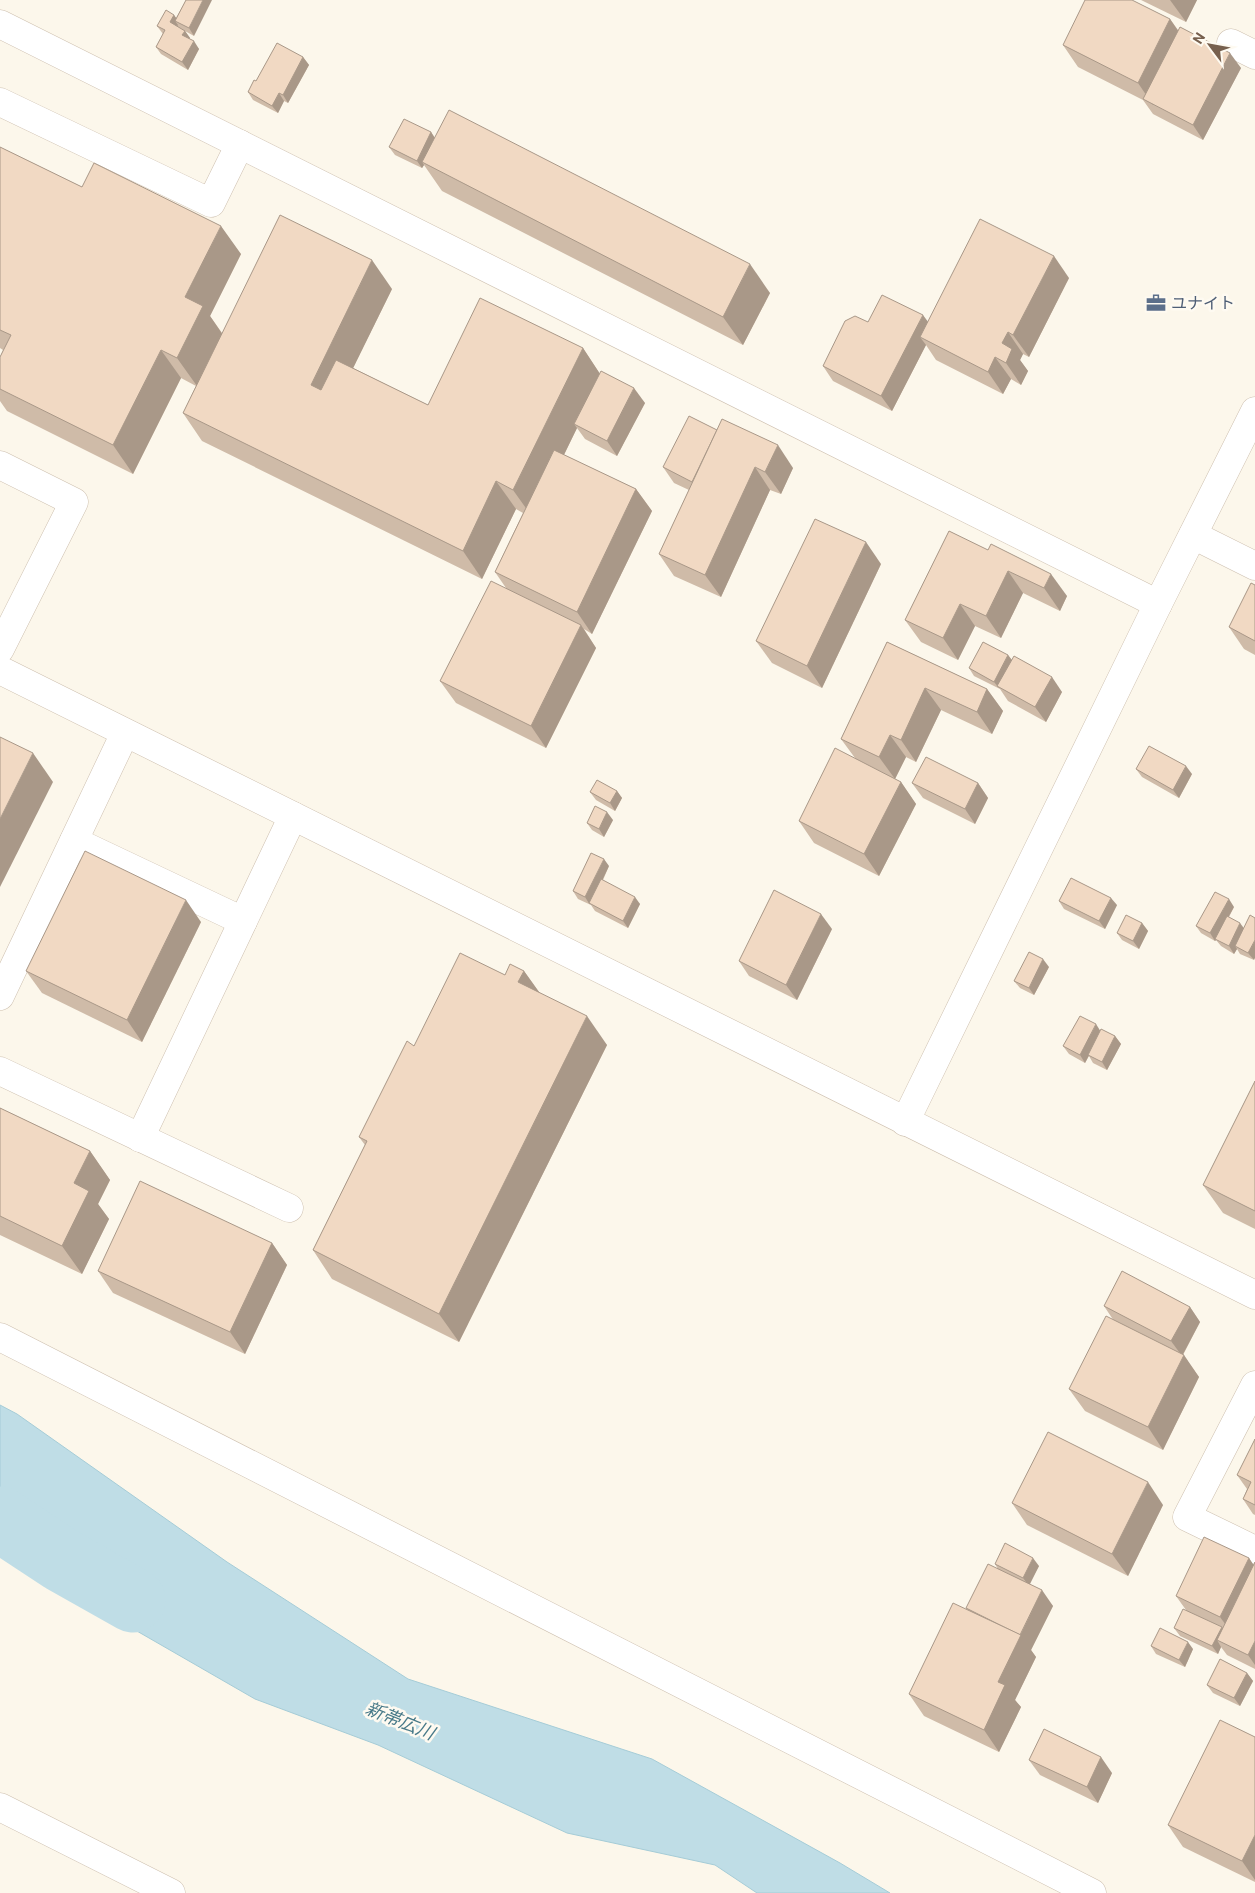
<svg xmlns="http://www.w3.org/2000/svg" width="1255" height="1893" viewBox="0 0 1255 1893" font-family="Roboto,'Noto Sans JP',sans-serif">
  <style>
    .water { fill: #bfdde6; stroke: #a5ccd7 }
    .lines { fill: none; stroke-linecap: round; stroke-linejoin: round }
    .river { stroke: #bfdde6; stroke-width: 65 }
    .minor-casing { stroke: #cec0b0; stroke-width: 29 }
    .minor { stroke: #fff; stroke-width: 28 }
    .wall { fill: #cfbba8 }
    .shaded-wall { fill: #a99888 }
    .building { fill: #f1d9c3; stroke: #a99888 }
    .labels { text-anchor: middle; stroke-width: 5; stroke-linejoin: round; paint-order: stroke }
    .service-label { font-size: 16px; fill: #4e5e75; stroke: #fefaf1; text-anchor: start }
    .water-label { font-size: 18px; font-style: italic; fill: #487a89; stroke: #fefaf1 }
  </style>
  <rect width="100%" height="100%" fill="#fcf7eb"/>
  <path class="water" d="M0,1405L17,1414L227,1562L408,1679L652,1759L840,1863L890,1893H757L715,1865L567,1833L378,1745L255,1699L116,1619L0,1499Z"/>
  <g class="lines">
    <path class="river" d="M0,1519L62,1560L133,1600"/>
    <defs>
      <g id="minor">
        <path d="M0,24L1158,604"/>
        <path d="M1231,43L1255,55"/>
        <path d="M0,102L211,203L240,144"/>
        <path d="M0,465L74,502L0,649"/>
        <path d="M1193,535L1255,566"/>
        <path d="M0,670L1255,1295"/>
        <path d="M74,841L243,921"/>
        <path d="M0,996L125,733"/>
        <path d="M0,1071L289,1208"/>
        <path d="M905,1122L1158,604L1255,411"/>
        <path d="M140,1138L293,816"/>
        <path d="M0,1337L1092,1893"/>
        <path d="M1255,1385L1187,1517L1255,1550"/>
        <path d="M0,1807L171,1893"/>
      </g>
    </defs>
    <use href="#minor" class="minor-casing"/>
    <use href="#minor" class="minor"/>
  </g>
  <g class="wall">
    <path d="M186,0L194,36L185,31L190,38V39L199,49L188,70L161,54L156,47L163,34L157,26L174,15L176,18Z"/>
    <path d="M1141,0H1197L1186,22Z"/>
    <path d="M1170,19L1178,30L1241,68L1203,140L1153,114L1143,100L1078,67L1063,45Z"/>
    <path d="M303,57L309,65L288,103L284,101L278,113L253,100L248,92L256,81Z"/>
    <path d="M431,132L435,138L770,293L743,345L442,191L424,165L422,168L395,155L389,147Z"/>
    <path d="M0,147L82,187L241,254L210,316L222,333L392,289L353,368L428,405L583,348L600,374L645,403L617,456L585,439L577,428L564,455L636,489L652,511L592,634L584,629L596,648L546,748L456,703L440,681L506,588L495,572L523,513L516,509L482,579L202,441L183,413L196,386L181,378L133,474L7,411L0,401V357L3,350L0,348Z"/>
    <path d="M1069,278L1029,357L1023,354L1020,360L1028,371L1021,385L1011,379L1003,394L936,360L926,345L892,411L833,381L823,366L868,322H928Z"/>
    <path d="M663,467L793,468L781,494L770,490L721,597L674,576L659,554L689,490L674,483Z"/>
    <path d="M949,531L1067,596L1060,611L1023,593L1001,638L975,626L958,660L921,642L905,620Z"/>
    <path d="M881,564L822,688L772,663L756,641Z"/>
    <path d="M1255,585V655L1244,649L1229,627Z"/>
    <path d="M887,642L987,689L1003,711L992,734L941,710L916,762L906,757L895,779L901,782L916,804L879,876L814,843L799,821L855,758L841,739Z"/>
    <path d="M1008,655L1012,660L1062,692L1046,722L1008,701L1000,689L974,676L969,668Z"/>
    <path d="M1136,769L1192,774L1179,798L1142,777Z"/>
    <path d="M912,783H978L988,798L975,824L923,798Z"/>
    <path d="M617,791L622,798L615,811L596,800L590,792Z"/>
    <path d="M613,820L604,837L592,830L587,823Z"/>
    <path d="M609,866L603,880L640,904L628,928L595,911L591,905L578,899L573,891Z"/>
    <path d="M1059,901L1117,905L1105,929L1064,909Z"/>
    <path d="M1234,907L1229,917L1254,960L1240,954L1237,949L1234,954L1221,946L1216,940L1215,941L1201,933L1196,926Z"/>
    <path d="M201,922L142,1042L42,993L26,971Z"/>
    <path d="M1142,923L1148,931L1139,949L1122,940L1117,933Z"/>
    <path d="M832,929L797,1000L749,976L739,961Z"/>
    <path d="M1049,967L1034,995L1020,988L1014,981Z"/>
    <path d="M524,971L539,992L607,1045L459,1342L332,1279L313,1250L365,1145L359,1137L414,1046L505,975Z"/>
    <path d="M1101,1031L1115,1036L1121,1044L1107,1070L1093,1063L1089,1056L1085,1063L1069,1054L1063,1046Z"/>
    <path d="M1255,1081V1229L1223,1213L1203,1185Z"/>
    <path d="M0,1108L90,1151L110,1180L98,1204L109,1219L82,1274L0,1235Z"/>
    <path d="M272,1243L287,1265L245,1354L113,1293L98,1271Z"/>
    <path d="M1104,1306L1190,1307L1200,1322L1183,1355L1199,1377L1163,1450L1085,1411L1069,1389L1114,1321Z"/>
    <path d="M1255,1439V1515L1253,1514L1243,1499L1247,1489L1237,1475Z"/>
    <path d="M1012,1503L1163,1505L1128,1576L1027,1525Z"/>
    <path d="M1249,1558L1253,1565L1255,1562V1669L1227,1655L1221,1647L1218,1654L1180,1636L1174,1628L1186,1610L1176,1596Z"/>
    <path d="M995,1564L1039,1566L1029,1584L1053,1606L1031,1650L1036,1657L1015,1700L1021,1707L999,1752L924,1716L909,1694L967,1610L966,1608L998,1569Z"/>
    <path d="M1151,1646L1193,1649L1185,1667L1156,1654Z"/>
    <path d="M1247,1673L1253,1681L1240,1706L1213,1693L1207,1685Z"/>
    <path d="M1255,1737V1882L1183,1847L1168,1825Z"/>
    <path d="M1029,1760L1112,1773L1098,1803L1040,1775Z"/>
  </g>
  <g class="shaded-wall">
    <path d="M203,0H212L194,36L189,28Z"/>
    <path d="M1170,0H1197L1186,22Z"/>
    <path d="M174,15L179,22L175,21L178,25L175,30L170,22Z"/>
    <path d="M1170,19L1185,41L1153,105L1138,83Z"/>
    <path d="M185,31L190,38L188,43L182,35Z"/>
    <path d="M194,41L199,49L188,70L182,62Z"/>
    <path d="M1230,53L1241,68L1203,140L1193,125Z"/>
    <path d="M303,57L309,65L288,103L283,95Z"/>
    <path d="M279,93L284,101L278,113L272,106Z"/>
    <path d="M431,132L436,140L422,162L424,165L422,168L417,161Z"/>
    <path d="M221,226L241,254L210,316L223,335L197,386L177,358L185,297Z"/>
    <path d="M1054,256L1069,278L1029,357L1013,335Z"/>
    <path d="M372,260L392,289L331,413L311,385Z"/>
    <path d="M750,264L770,293L743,345L723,317Z"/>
    <path d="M923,315L934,330L920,337L926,345L892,411L881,396Z"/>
    <path d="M1008,332L1023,354L1020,360L1028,371L1021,385L1006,363L1002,343Z"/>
    <path d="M583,348L602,377L574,424L577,428L533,518L513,490Z"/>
    <path d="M161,350L181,378L133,474L113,445Z"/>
    <path d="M995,357L1011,379L1003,394L988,372Z"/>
    <path d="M634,388L645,403L617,456L607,441Z"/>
    <path d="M778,445L793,468L781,494L765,472Z"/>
    <path d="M755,467L770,490L721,597L705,575Z"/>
    <path d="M496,481L516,509L482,579L463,551Z"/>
    <path d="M636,489L652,511L592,634L577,612Z"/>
    <path d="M866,542L881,564L822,688L807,666Z"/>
    <path d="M1008,571L1023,593L1001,638L986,616Z"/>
    <path d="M1051,574L1067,596L1060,611L1044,588Z"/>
    <path d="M960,604L975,626L958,660L943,638Z"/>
    <path d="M581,625L596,648L546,748L531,726Z"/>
    <path d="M1008,655L1014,663L997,686L1000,689L994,682Z"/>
    <path d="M1052,677L1062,692L1046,722L1035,707Z"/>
    <path d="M925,688L941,710L916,762L901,740Z"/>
    <path d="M987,689L1003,711L992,734L977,712Z"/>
    <path d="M890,735L906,757L895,779L879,757Z"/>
    <path d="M33,753L53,782L0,887V819Z"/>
    <path d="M1186,766L1192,774L1179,798L1173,790Z"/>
    <path d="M901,782L916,804L879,876L864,854Z"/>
    <path d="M978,783L988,798L975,824L965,809Z"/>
    <path d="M617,791L622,798L615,811L610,803Z"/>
    <path d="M607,812L613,820L604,837L599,829Z"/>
    <path d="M604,859L609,866L591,904L589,903L590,905L585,897Z"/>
    <path d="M635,897L640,904L628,928L623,921Z"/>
    <path d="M1111,898L1117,905L1105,929L1099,921Z"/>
    <path d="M1229,899L1234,907L1216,939H1215L1216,940L1215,941L1210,933Z"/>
    <path d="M186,900L201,922L142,1042L127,1020Z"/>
    <path d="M821,914L832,929L797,1000L786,985Z"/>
    <path d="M1142,923L1148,931L1139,949L1133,941Z"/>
    <path d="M1240,923L1246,931L1235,946L1237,949L1234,954L1229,946Z"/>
    <path d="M1255,940V958L1254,960L1248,953Z"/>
    <path d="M1043,959L1049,967L1034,995L1029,988Z"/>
    <path d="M524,971L544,999L518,982Z"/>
    <path d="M587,1016L607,1045L459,1342L439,1314Z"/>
    <path d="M1096,1024L1101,1032L1085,1063L1080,1055Z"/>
    <path d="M1115,1036L1121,1044L1107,1070L1102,1062Z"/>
    <path d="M90,1151L110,1180L98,1204L109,1219L82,1274L62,1246L74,1183Z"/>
    <path d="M272,1243L287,1265L245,1354L230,1332Z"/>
    <path d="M1190,1307L1200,1322L1182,1356L1171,1341Z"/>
    <path d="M1184,1355L1199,1377L1163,1450L1148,1427Z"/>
    <path d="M1148,1482L1163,1505L1128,1576L1112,1554Z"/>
    <path d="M1033,1558L1039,1566L1029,1586L1023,1578Z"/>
    <path d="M1249,1558L1255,1567L1231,1632L1220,1617Z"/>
    <path d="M1042,1590L1053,1606L1031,1650L1036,1657L1015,1700L1021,1707L999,1752L984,1730L998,1682Z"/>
    <path d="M1222,1627L1227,1635L1217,1640L1221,1647L1218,1654L1212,1646Z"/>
    <path d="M1255,1641V1665L1248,1655Z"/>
    <path d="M1188,1642L1193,1649L1185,1667L1179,1660Z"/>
    <path d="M1247,1673L1253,1681L1240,1706L1234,1698Z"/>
    <path d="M1101,1757L1112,1773L1098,1803L1087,1787Z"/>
    <path d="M1255,1835V1880L1242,1861Z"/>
  </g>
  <g class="building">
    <path d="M186,0H203L189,28L175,21Z"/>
    <path d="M1085,0H1132L1170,19L1138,83L1063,45Z"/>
    <path d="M166,10L174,15L170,22L185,31L182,35L194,41L182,62L156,47L165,30L157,26Z"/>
    <path d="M1180,27L1230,53L1193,125L1143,99Z"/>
    <path d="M277,43L303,57L283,95L279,93L272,106L248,92L254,80L256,81Z"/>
    <path d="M449,110L750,264L723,317L422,162Z"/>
    <path d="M404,119L431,132L417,161L389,147Z"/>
    <path d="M0,147L82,187L94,163L221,226L185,297L203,306L177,358L161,350L113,445L0,389V357L11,335L0,330Z"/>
    <path d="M280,215L372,260L311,385L321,390L336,360L428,405L480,298L583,348L513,490L496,481L463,551L183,413Z"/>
    <path d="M980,219L1054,256L1013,335L1008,332L1002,343L1012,349L1006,363L995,357L988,372L920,337Z"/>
    <path d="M882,295L923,315L881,396L823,366L845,321L855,316L868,322Z"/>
    <path d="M601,371L634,388L607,441L574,424Z"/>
    <path d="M689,416L717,430L692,482L663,467Z"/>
    <path d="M722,419L778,445L765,472L755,467L705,575L659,554Z"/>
    <path d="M554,450L636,489L577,612L495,572Z"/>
    <path d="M815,519L866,542L807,666L756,641Z"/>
    <path d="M949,531L988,550L991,544L1051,574L1044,588L1008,571L986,616L960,604L943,638L905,620Z"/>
    <path d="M491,581L581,625L531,726L440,681Z"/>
    <path d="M1251,583L1255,585V641L1229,627Z"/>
    <path d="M887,642L987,689L977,712L925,688L901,740L890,735L879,757L841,739Z"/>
    <path d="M983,642L1008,655L994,682L969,668Z"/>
    <path d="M1014,656L1052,677L1035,707L997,686Z"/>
    <path d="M0,737L33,753L0,819Z"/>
    <path d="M1149,746L1186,766L1173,790L1136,769Z"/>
    <path d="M835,748L901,782L864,854L799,821Z"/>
    <path d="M926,757L978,783L965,809L912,783Z"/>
    <path d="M597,780L617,791L610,803L590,792Z"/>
    <path d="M595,806L607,812L599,829L587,823Z"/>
    <path d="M85,851L186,900L127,1020L26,971Z"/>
    <path d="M591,853L604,859L585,897L573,891Z"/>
    <path d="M1071,878L1111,898L1099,921L1059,901Z"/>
    <path d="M601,879L635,897L623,921L589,903Z"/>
    <path d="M774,890L821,914L786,985L739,961Z"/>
    <path d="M1215,892L1229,899L1210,933L1196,926Z"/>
    <path d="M1126,915L1142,923L1133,941L1117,933Z"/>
    <path d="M1250,915L1255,918V940L1248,953L1235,946Z"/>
    <path d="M1227,916L1240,923L1229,946L1215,939Z"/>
    <path d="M1029,952L1043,959L1029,988L1014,981Z"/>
    <path d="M460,953L505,975L510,964L524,971L518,982L587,1016L439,1314L313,1250L367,1141L359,1137L407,1041L414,1046Z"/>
    <path d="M1080,1016L1096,1024L1080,1055L1063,1046Z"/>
    <path d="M1101,1029L1115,1036L1102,1062L1088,1055Z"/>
    <path d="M1255,1081V1211L1203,1185Z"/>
    <path d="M0,1108L90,1151L74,1183L89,1191L62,1246L0,1216Z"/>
    <path d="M140,1181L272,1243L230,1332L98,1271Z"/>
    <path d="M1122,1271L1190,1307L1171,1341L1104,1306Z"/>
    <path d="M1106,1316L1184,1355L1148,1427L1069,1389Z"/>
    <path d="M1048,1432L1148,1482L1112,1554L1012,1503Z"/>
    <path d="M1255,1439V1505L1243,1499L1251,1482L1237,1475Z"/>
    <path d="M1204,1537L1249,1558L1220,1617L1176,1596Z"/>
    <path d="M1005,1543L1033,1558L1023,1578L995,1564Z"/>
    <path d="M1255,1562V1641L1248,1655L1217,1640Z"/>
    <path d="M988,1564L1042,1590L1020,1635L966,1608Z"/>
    <path d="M953,1603L1021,1635L998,1682L1005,1685L984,1730L909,1694Z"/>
    <path d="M1183,1609L1222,1627L1212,1646L1174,1628Z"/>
    <path d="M1160,1628L1188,1642L1179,1660L1151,1646Z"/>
    <path d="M1220,1659L1247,1673L1234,1698L1207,1685Z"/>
    <path d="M1220,1720L1255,1737V1835L1242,1861L1168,1825Z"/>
    <path d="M1044,1729L1101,1757L1087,1787L1029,1760Z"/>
  </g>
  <defs>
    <symbol id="office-bare" viewBox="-9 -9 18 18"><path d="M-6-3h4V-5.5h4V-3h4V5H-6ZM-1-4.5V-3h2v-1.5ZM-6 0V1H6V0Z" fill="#5c6f8a" stroke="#fefaf1" stroke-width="2.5" paint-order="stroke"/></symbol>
  </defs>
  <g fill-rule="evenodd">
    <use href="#office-bare" x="1142" y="289" width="28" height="28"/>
  </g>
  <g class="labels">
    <g class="service-label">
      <text x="1171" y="309">ユナイト</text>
    </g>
    <g class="water-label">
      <text transform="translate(400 1721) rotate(22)" y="6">新帯広川</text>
    </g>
  </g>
  <g transform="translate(1210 45) rotate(302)" stroke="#fefaf1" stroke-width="4" paint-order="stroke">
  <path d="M0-4L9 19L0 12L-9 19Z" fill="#77604e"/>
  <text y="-8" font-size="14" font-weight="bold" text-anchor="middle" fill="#77604e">N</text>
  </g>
</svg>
